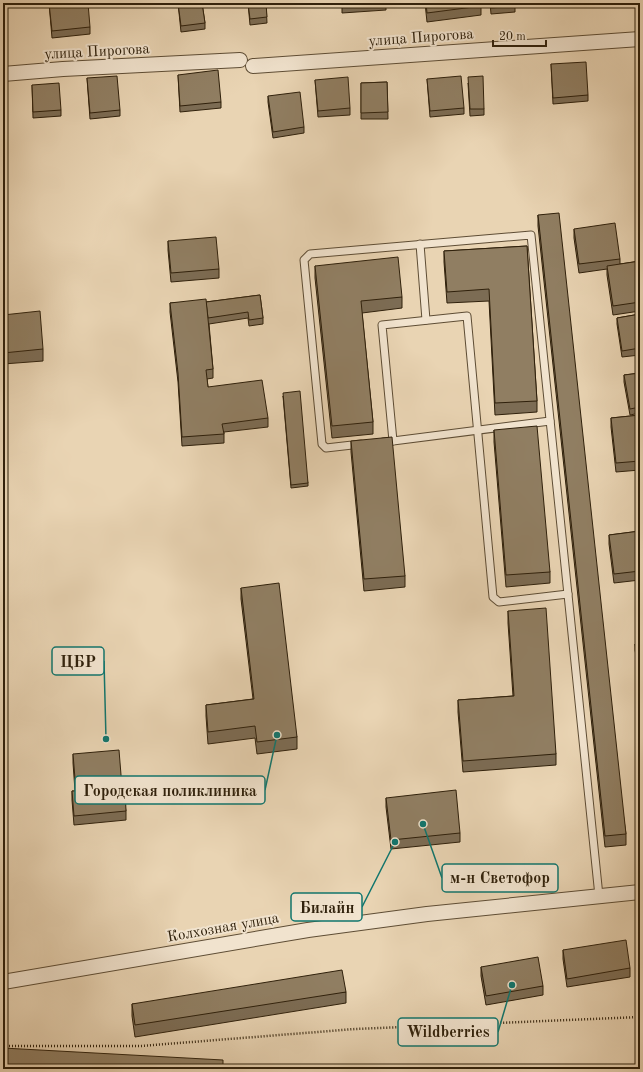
<svg xmlns="http://www.w3.org/2000/svg" width="643" height="1072" viewBox="0 0 643 1072" font-family="'Old Standard TT',serif">
  <style>
    .lines { fill: none; stroke-linecap: round; stroke-linejoin: round }
    .lane-casing { stroke: #5e4d35; stroke-width: 9 }
    .street-casing { stroke: #5e4d35; stroke-width: 16 }
    .path { stroke: #2f200b; stroke-width: 2.5; stroke-dasharray: 1 2; stroke-linecap: butt }
    .lane { stroke: #f1e3ce; stroke-width: 7 }
    .street { stroke: #f1e3ce; stroke-width: 14 }
    .wall { fill: #7c6c54; stroke: #2f200b }
    .building { fill: #907e62; stroke: #2f200b }
    .labels { text-anchor: middle; stroke-width: 4; stroke-linejoin: round; paint-order: stroke }
    .street-label { font-size: 15px; fill: #2f200b; stroke: #f1e3ce }
    .leader { fill: none; stroke: #0f766e; stroke-width: 1.5 }
    .callout-dot { fill: #0f766e; stroke: #f1e3ce; stroke-width: 1.5 }
    .callout { fill: #f1e3ce; stroke: #0f766e; stroke-width: 1.5 }
    .callout-label { font-size: 16px; text-anchor: middle; font-weight: bold; fill: #2f200b }
  </style>
  <rect width="100%" height="100%" fill="#e9d4b3"/>
  <filter id="stains"><feTurbulence type="fractalNoise" baseFrequency=".005" numOctaves="4"/><feColorMatrix values="0 0 0 0 .2 0 0 0 0 .09 0 0 0 0 .02 0 0 0 .5 -.17"/></filter>
  <radialGradient id="worn" r=".72"><stop offset=".6" stop-color="#630" stop-opacity="0"/><stop offset="1" stop-color="#630" stop-opacity=".3"/></radialGradient>
  <g class="lines">
    <defs>
      <g id="lane">
        <path d="M420,244L426,320"/>
        <path d="M393,441L550,421"/>
        <path d="M383,442L393,441L382,325L467,316L493,597L499,602L568,594"/>
        <path d="M361,444L326,448L322,444L304,260L310,254L531,235L599,896"/>
      </g>
      <g id="street">
        <path d="M253,66L640,39"/>
        <path d="M3,74L63,69L240,60"/>
        <path d="M3,982L308,930L427,914L640,892"/>
      </g>
    </defs>
    <use href="#lane" class="lane-casing"/>
    <use href="#street" class="street-casing"/>
    <path class="path" d="M3,1046H141L355,1029L640,1017"/>
    <use href="#lane" class="lane"/>
    <use href="#street" class="street"/>
  </g>
  <g class="wall">
    <path d="M49,3L90,27V34L52,38Z"/>
    <path d="M178,3H202L205,23V29L181,32Z"/>
    <path d="M248,3H266L267,23L250,25Z"/>
    <path d="M342,3H386V10L342,13Z"/>
    <path d="M425,3H481V15L427,22Z"/>
    <path d="M490,3H515V12L491,14Z"/>
    <path d="M539,3H560L539,5Z"/>
    <path d="M551,64L588,95V101L553,104Z"/>
    <path d="M178,75L221,102V108L180,112Z"/>
    <path d="M87,78L120,110V116L90,119Z"/>
    <path d="M427,79L464,108V114L430,117Z"/>
    <path d="M315,80L350,108V115L318,117Z"/>
    <path d="M387,82L388,119H361V83Z"/>
    <path d="M468,83L484,109V115L470,116Z"/>
    <path d="M32,85L61,110V116L33,118Z"/>
    <path d="M268,96L304,127V133L273,138L268,102Z"/>
    <path d="M3,101L5,121V127H3Z"/>
    <path d="M538,215L626,834V845L605,847L538,226Z"/>
    <path d="M574,229L620,259V264L640,261V311L613,315L607,275V269L579,273L574,238Z"/>
    <path d="M168,241L219,269V278L171,282L168,250Z"/>
    <path d="M527,246L537,401V412L495,415L489,301L447,303L444,262V251Z"/>
    <path d="M315,266L402,297V308L362,313L373,422V434L332,438L315,278Z"/>
    <path d="M260,295L263,318V324L249,326L248,318L209,324L213,369V378L207,379L208,387L268,418V427L224,432V443L182,446L178,382L170,312V303L206,302Z"/>
    <path d="M640,314V355L622,357L617,324V318Z"/>
    <path d="M3,315L43,349V361L3,364Z"/>
    <path d="M640,373V413L630,415L624,382V375Z"/>
    <path d="M283,396L308,483V486L291,488Z"/>
    <path d="M640,415V470L616,472L611,427V418Z"/>
    <path d="M494,430L550,572V583L506,587L494,442Z"/>
    <path d="M351,441L405,576V587L364,591L351,452Z"/>
    <path d="M640,531V580L614,583L609,544V535Z"/>
    <path d="M241,588L297,737V749L257,754L255,738L208,744L206,716V705L253,699L241,599Z"/>
    <path d="M636,589H640V634H639Z"/>
    <path d="M508,611L556,754V765L463,772L458,712V700L513,696L508,623Z"/>
    <path d="M640,643V679L635,650V644Z"/>
    <path d="M73,754L122,787L126,811V820L74,825L72,800V791H75L73,763Z"/>
    <path d="M386,798L460,833V842L391,849L386,807Z"/>
    <path d="M563,950L630,968V977L567,987L563,959Z"/>
    <path d="M481,967L543,986V995L486,1005L481,976Z"/>
    <path d="M346,992V1003L135,1037L132,1016V1004Z"/>
  </g>
  <g class="building">
    <path d="M49,3H88L90,27L52,31Z"/>
    <path d="M178,3H202L205,23L181,26Z"/>
    <path d="M248,3H266L267,17L250,19Z"/>
    <path d="M426,3H481V6L427,13Z"/>
    <path d="M490,3H515V6L491,8Z"/>
    <path d="M586,62L588,95L553,98L551,64Z"/>
    <path d="M218,70L221,102L180,106L178,75Z"/>
    <path d="M117,76L120,110L90,113L87,78Z"/>
    <path d="M461,76L464,108L430,111L427,79Z"/>
    <path d="M483,76L484,109H470L468,77Z"/>
    <path d="M348,77L350,108L318,111L315,80Z"/>
    <path d="M387,82L388,112L361,113V83Z"/>
    <path d="M59,83L61,110L33,112L32,85Z"/>
    <path d="M300,92L304,127L273,132L268,96Z"/>
    <path d="M3,101L5,121H3Z"/>
    <path d="M559,213L626,834L605,836L538,215Z"/>
    <path d="M615,223L620,259L579,264L574,229Z"/>
    <path d="M216,237L219,269L171,273L168,241Z"/>
    <path d="M527,246L537,401L495,403L489,289L447,292L444,251Z"/>
    <path d="M398,257L402,297L361,301L373,422L332,426L315,266Z"/>
    <path d="M640,261V302L613,306L607,266Z"/>
    <path d="M260,295L263,318L249,320L248,312L208,318L206,302Z"/>
    <path d="M206,299L213,369L206,370L208,387L262,380L268,418L222,424L224,434L182,437L178,373L170,303Z"/>
    <path d="M40,311L43,349L3,353V315Z"/>
    <path d="M640,314V348L622,351L617,318Z"/>
    <path d="M640,373V407L630,409L624,375Z"/>
    <path d="M300,391L308,483L291,485L283,393Z"/>
    <path d="M640,415V461L616,463L611,418Z"/>
    <path d="M537,426L550,572L506,575L494,430Z"/>
    <path d="M392,437L405,576L364,579L351,441Z"/>
    <path d="M640,531V571L614,574L609,535Z"/>
    <path d="M279,583L297,737L257,742L255,726L208,732L206,705L254,699L241,588Z"/>
    <path d="M636,589H640V628H639Z"/>
    <path d="M546,608L556,754L463,761L458,700L514,696L508,611Z"/>
    <path d="M640,643V673L635,644Z"/>
    <path d="M119,750L122,787H125L126,811L74,816L72,791H76L73,754Z"/>
    <path d="M456,790L460,833L391,840L386,798Z"/>
    <path d="M626,940L630,968L567,979L563,950Z"/>
    <path d="M538,957L543,986L486,996L481,967Z"/>
    <path d="M342,970L346,992L135,1025L132,1004Z"/>
    <path d="M3,1048L223,1060V1069H3Z"/>
  </g>
  <g class="labels">
    <g class="street-label">
      <text transform="translate(421 37) rotate(-4)" y="5">улица Пирогова</text>
      <text transform="translate(97 51) rotate(-3)" y="5">улица Пирогова</text>
      <text transform="translate(223 927) rotate(-10)" y="5">Колхозная улица</text>
    </g>
  </g>
  <path class="leader" d="M106 739L104 661M277 735L265 790M423 824L442 878M395 842L362 907M512 985L498 1032"/>
  <g class="callout-dot">
    <circle cx="106" cy="739" r="4"/>
    <circle cx="277" cy="735" r="4"/>
    <circle cx="423" cy="824" r="4"/>
    <circle cx="395" cy="842" r="4"/>
    <circle cx="512" cy="985" r="4"/>
  </g>
  <g class="callout">
    <rect x="52" y="647" width="52" height="28" rx="4"/>
    <rect x="75" y="776" width="190" height="28" rx="4"/>
    <rect x="442" y="864" width="116" height="28" rx="4"/>
    <rect x="291" y="893" width="71" height="28" rx="4"/>
    <rect x="398" y="1018" width="100" height="28" rx="4"/>
  </g>
  <g class="callout-label">
    <text x="78" y="667">ЦБР</text>
    <text x="170" y="796">Городская поликлиника</text>
    <text x="500" y="883">м-н Светофор</text>
    <text x="327" y="913">Билайн</text>
    <text x="448" y="1037">Wildberries</text>
  </g>
  <rect width="643" height="1072" fill="none" stroke="#e9d4b3" stroke-width="16"/>
  <rect x="4" y="4" width="635" height="1064" fill="none" stroke="#2f200b" stroke-width="2"/>
  <rect x="8" y="8" width="627" height="1056" fill="none" stroke="#2f200b"/>
  <path d="M493 40v6h53v-6" fill="none" stroke="#2f200b" stroke-width="2"/>
  <text x="499" y="40" font-size="12" fill="#2f200b" stroke="#f1e3ce" stroke-width="3" paint-order="stroke">20 m</text>
  <rect width="100%" height="100%" filter="url(#stains)"/>
  <rect width="100%" height="100%" fill="url(#worn)"/>
</svg>
